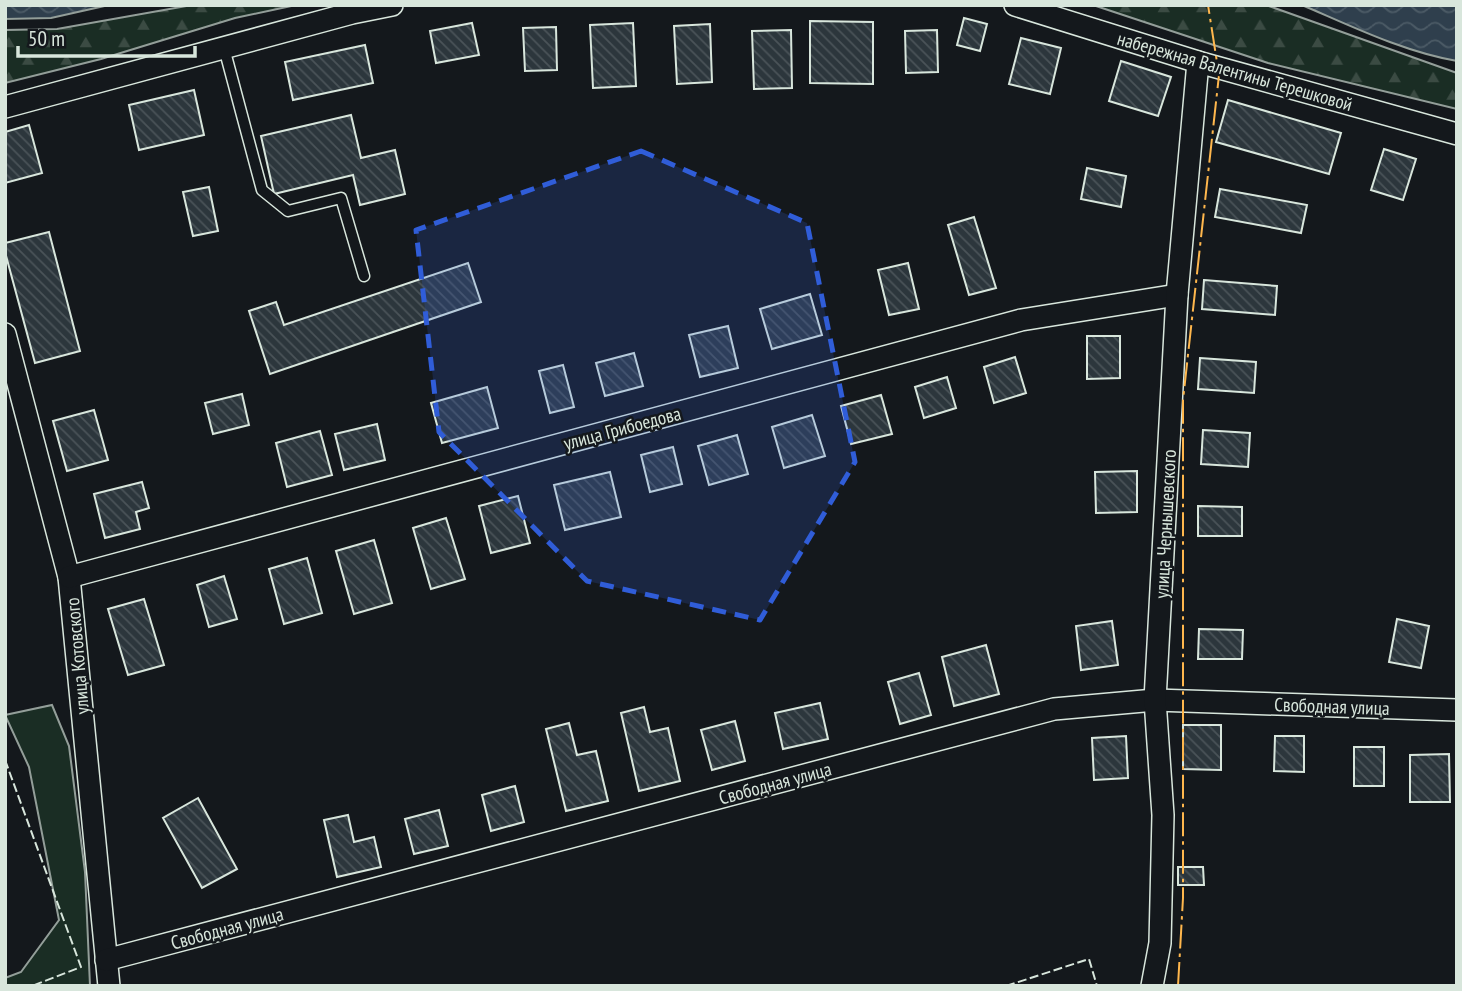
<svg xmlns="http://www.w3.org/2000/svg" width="1462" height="991" viewBox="0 0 1462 991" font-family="'PT Sans Narrow',sans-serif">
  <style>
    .green { fill: #1a2d24; stroke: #939e99; stroke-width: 2 }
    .forest { fill: url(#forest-firs); stroke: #939e99; stroke-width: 2 }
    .water { fill: url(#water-waves); stroke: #939e99; stroke-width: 2 }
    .building { fill: url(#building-back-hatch); stroke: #d8e6dc; stroke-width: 2 }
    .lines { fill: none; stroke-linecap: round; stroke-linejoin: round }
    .lane-casing { stroke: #d8e6dc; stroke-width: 13 }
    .street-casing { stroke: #d8e6dc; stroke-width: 24 }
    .lane { stroke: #14181c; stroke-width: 10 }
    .street { stroke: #14181c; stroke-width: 21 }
    .fence { stroke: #d8e6dc; stroke-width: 2; stroke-dasharray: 9 3.5; stroke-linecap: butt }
    .power { stroke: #ffb74d; stroke-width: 2; stroke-dasharray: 24 5 3.5 5; stroke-linecap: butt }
    .marked { fill: #305dd8; fill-opacity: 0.2; stroke: #305dd8; stroke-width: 5; stroke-dasharray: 14 9; stroke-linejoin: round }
    .labels { text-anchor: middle; stroke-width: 5; stroke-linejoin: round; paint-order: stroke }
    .street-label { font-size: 19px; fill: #d8e6dc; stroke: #14181c }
  </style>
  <defs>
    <pattern id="forest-firs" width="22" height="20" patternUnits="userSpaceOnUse" patternTransform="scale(1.75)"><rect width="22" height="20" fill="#1a2d24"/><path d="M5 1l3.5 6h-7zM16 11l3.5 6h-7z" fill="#3b4b43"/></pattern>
    <pattern id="water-waves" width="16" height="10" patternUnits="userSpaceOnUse" patternTransform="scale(1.75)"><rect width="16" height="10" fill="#2f3f4d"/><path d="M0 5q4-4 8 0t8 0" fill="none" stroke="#4c5b66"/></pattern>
    <pattern id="building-back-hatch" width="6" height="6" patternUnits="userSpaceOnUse" patternTransform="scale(1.75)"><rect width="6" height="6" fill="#2c363c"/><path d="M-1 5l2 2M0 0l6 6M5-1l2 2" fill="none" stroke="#4a5358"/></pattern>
  </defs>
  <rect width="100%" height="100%" fill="#14181c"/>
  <path class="green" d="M52,705L69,746L85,872L90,986H5V978L21,972L59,920L29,767L5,715Z"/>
  <g class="forest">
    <path d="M192,5H296L235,18L101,59L5,83V30L57,29Z"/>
    <path d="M1093,5H1266L1457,73V109L1268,63Z"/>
  </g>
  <g class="water">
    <path d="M5,5H109L51,18L5,19Z"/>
    <path d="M1302,5H1457V61C1404,52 1351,26 1302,5Z"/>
  </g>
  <g class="building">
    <path d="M964,18L987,24L980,51L957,45Z"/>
    <path d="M810,21L873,22V84L810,83Z"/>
    <path d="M472,23L479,55L436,63L430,31Z"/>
    <path d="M633,23L636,86L593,88L590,25Z"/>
    <path d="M710,24L712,82L677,84L674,26Z"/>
    <path d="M556,27L557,70L525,71L523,28Z"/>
    <path d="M791,30L792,88L754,89L752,31Z"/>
    <path d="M937,30L938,72L906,73L905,31Z"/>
    <path d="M1021,38L1061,48L1050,94L1009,84Z"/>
    <path d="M365,45L373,83L293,100L285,62Z"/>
    <path d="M1121,61L1171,77L1158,116L1109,101Z"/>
    <path d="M194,90L204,135L139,150L129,105Z"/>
    <path d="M1228,100L1341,133L1329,174L1216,142Z"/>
    <path d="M351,115L361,158L395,150L405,194L360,205L353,175L274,194L261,136Z"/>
    <path d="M29,125L42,173L5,183V132Z"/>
    <path d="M1384,149L1416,159L1403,200L1371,190Z"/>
    <path d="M1087,168L1126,176L1121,207L1081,199Z"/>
    <path d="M209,187L218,231L193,236L183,192Z"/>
    <path d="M1220,189L1307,205L1301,233L1215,217Z"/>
    <path d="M974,217L996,288L969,295L948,225Z"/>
    <path d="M49,232L80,351L35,363L5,252V243Z"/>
    <path d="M468,263L481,302L270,374L249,311L276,302L284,325Z"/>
    <path d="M908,263L919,309L889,315L878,270Z"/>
    <path d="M1204,280L1277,286L1275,315L1202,309Z"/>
    <path d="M810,294L822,335L772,349L760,309Z"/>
    <path d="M728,326L738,368L700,377L689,335Z"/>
    <path d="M1087,336H1120V378L1087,379Z"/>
    <path d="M634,353L643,386L605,396L596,363Z"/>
    <path d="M1015,357L1026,393L994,403L984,367Z"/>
    <path d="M1200,358L1256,362L1254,393L1198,389Z"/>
    <path d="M563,365L574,407L550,413L539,371Z"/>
    <path d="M947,377L956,408L924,418L915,387Z"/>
    <path d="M487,387L498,428L442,443L431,403Z"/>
    <path d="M242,394L249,425L213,434L205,403Z"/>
    <path d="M881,395L892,434L851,444L841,406Z"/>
    <path d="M94,410L108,460L67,471L53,421Z"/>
    <path d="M812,415L825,456L784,468L772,427Z"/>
    <path d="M377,424L385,460L344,470L335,434Z"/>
    <path d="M1203,430L1250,433L1248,467L1201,464Z"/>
    <path d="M320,431L332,475L287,487L276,443Z"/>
    <path d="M737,435L748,474L709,485L698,446Z"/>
    <path d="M673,447L682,484L650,492L641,455Z"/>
    <path d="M1137,471V512L1096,513L1095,472Z"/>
    <path d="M610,472L621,517L565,530L554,485Z"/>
    <path d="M142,482L149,508L136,512L140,529L105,538L94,494Z"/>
    <path d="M518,496L530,543L491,553L479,506Z"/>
    <path d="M1198,506L1242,507V536H1198Z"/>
    <path d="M446,518L465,579L431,589L413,528Z"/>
    <path d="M374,540L392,603L354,614L336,551Z"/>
    <path d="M307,558L322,613L284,624L269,569Z"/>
    <path d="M224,576L237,619L209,627L197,585Z"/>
    <path d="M144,599L164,665L128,675L108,609Z"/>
    <path d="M1397,619L1429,626L1421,668L1389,662Z"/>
    <path d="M1112,621L1118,665L1081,670L1076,626Z"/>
    <path d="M1199,629L1243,630L1242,659H1198Z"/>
    <path d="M986,645L999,694L954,706L942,657Z"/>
    <path d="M919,673L931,715L900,724L888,682Z"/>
    <path d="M820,703L828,739L783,749L775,713Z"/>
    <path d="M644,707L650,732L668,728L680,781L639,791L621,713Z"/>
    <path d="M735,721L745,761L712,770L701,730Z"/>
    <path d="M569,723L577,755L596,751L608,801L566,811L546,729Z"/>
    <path d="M1183,725H1221V770L1183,769Z"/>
    <path d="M1126,736L1128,778L1094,780L1092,738Z"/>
    <path d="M1275,736H1304V772L1274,771Z"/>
    <rect x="1354" y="747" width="30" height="39"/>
    <path d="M1449,754L1450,802H1410V755Z"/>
    <path d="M515,786L524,822L491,831L482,795Z"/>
    <path d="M198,798L237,869L202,888L163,818Z"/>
    <path d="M439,810L448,846L414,854L405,819Z"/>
    <path d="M348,815L354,842L374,837L381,867L337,877L324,820Z"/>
    <path d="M1178,867H1203L1204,885H1178Z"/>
  </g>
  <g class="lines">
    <defs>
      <path id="lane" d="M224,48L262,190L288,211L341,198L364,276"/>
      <g id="street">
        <path d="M1015,5L1198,62L1457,134"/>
        <path d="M5,107L352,13L392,5"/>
        <path d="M5,334L69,577L109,986"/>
        <path d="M69,577L1021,320L1177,295"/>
        <path d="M106,960L1054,709L1155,700L1457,710"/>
        <path d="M1152,986L1160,943L1163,815L1155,700L1177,295L1198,62"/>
      </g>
    </defs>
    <use href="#lane" class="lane-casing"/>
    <use href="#street" class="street-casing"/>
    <use href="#lane" class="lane"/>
    <use href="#street" class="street"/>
    <g class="fence">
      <path d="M5,760L81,967L32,986"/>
      <path d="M1006,986L1089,959L1097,986"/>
    </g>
    <path class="power" d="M1178,986L1183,898V400L1219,75L1208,5"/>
  </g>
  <path class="marked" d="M641,151L807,223L855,462L760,620L587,581L439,432L416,230Z"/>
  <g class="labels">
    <g class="street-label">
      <text transform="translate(1235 71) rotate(16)" y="7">набережная Валентины Терешковой</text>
      <text transform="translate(622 428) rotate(-15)" y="7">улица Грибоедова</text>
      <text transform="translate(1165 524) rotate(-87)" y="7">улица Чернышевского</text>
      <text transform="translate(77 656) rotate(-95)" y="7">улица Котовского</text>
      <text transform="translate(1332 706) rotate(2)" y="7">Свободная улица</text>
      <text transform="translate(775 783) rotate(-15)" y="7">Свободная улица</text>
      <text transform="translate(227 928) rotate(-15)" y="7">Свободная улица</text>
    </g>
  </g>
  <rect width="1462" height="991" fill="none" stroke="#d8e6dc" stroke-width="14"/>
  <path d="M18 46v10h177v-10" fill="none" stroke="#d8e6dc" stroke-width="3.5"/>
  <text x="28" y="46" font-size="21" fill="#d8e6dc" stroke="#14181c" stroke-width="5" paint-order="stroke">50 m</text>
</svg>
